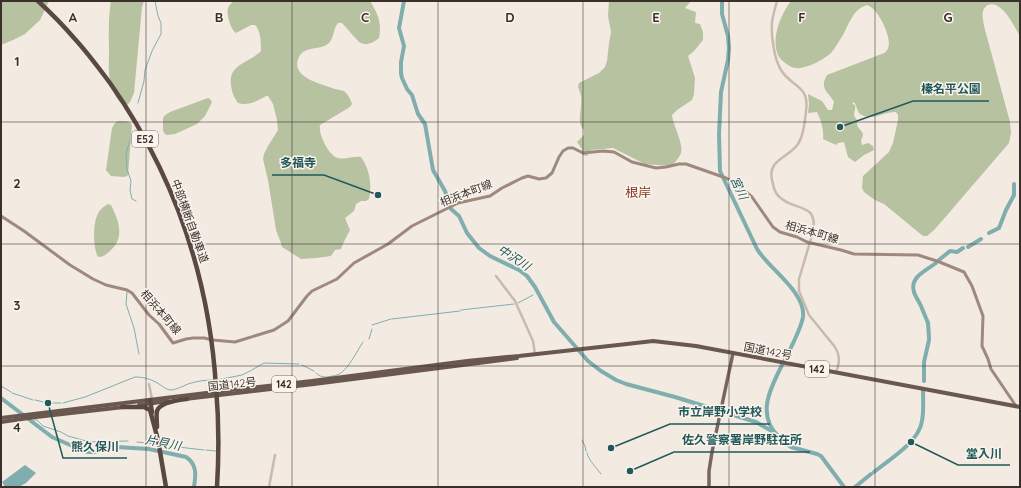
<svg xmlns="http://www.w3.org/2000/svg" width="1021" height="488" viewBox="0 0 1021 488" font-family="Quicksand,'Noto Sans JP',sans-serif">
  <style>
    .green { fill: #b7c2a1 }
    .water { fill: #80aeaf }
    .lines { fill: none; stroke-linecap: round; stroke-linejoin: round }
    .stream { stroke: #80aeaf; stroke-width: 1 }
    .river { stroke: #80aeaf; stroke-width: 4 }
    .tertiary { stroke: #cbbaac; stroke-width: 2.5 }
    .secondary { stroke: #9f897e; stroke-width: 3 }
    .primary { stroke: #7b665d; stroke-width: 3.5 }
    .trunk { stroke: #6a5850; stroke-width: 4 }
    .motorway { stroke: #5a4942; stroke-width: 4.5 }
    .grid { fill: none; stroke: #392f2b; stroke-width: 1; stroke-opacity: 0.55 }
    .labels { text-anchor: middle; stroke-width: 3; stroke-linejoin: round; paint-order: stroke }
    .shield { fill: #faf4ed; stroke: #736a65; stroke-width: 1 }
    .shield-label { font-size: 10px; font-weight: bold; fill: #392f2b }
    .street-label { font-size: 11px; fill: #392f2b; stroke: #faf4ed }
    .water-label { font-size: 12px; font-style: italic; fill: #21585a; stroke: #faf4ed }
    .quarter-label { font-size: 13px; fill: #863b26; stroke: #faf4ed }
    .grid-label { font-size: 13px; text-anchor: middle; font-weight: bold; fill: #392f2b; stroke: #faf4ed; stroke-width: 3; stroke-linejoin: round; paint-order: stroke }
    .leader { fill: none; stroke: #21585a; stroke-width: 1.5 }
    .callout-dot { fill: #21585a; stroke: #faf4ed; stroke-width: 1.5 }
    .callout-label { font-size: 12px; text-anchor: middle; font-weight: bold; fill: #21585a; stroke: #faf4ed; stroke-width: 3; stroke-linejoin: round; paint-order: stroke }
  </style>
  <rect width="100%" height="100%" fill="#f3eae1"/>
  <g class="green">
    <path d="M4,1H49L40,20L25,34L13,40L1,45V3Z"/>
    <path d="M111,1H144L142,7L134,93L130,102L126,106C116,102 112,89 110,80C108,71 109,61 109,52C109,35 108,18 111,1Z"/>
    <path d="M234,1H370C378,14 382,23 379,38C374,42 367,46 361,43C357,41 346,27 342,23H338C333,29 334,38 329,43C320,51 305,45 299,57C289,77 321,84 335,89C338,90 341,90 344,91C348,94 351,100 352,104L350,107L320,125C318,134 329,156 338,158C345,160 353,156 361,157C370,170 372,184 369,199L366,201H361L356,204L354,211L345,218L350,230C348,234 342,245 341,249L335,250L331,256L316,258L301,259L282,247L281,243L276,230L268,180L263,159L264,154L268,146L278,130L277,120L273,104L268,96H266C257,101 248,106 238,103C234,97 232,93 231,85C228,64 249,63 261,51C261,43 261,31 255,25H251L236,33C230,29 225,11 229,6C229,5 234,1 234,1Z"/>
    <path d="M609,1H691L685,8L696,12L695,23L700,24L703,32V40L694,51L688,56L695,78L694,94L692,100L677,110L672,115C673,125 684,145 681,153C679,158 675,163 671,166L645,164L613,148L591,150L587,156L582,155V149L577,142L584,135V130L582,128C576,115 586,103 578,87L579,83L599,73L605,67L607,61L609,43L611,32L608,16Z"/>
    <path d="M791,1H1020V36C1014,26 1002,0 988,5C980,9 983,19 984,26L1010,122L1011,133L1009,143L942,221L934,230L927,236H923L884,204L875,200L868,195L864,192L862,188L863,176L889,152L893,143L898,120V115L896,112C885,111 871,122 860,114C857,111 857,106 854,102L852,104L855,105C856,109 854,112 854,115C854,117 856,118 857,120C858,125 856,123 858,127C860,130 863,132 863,135C862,140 860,139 862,145L868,143L873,146L874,150L864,155L855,162L848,157L844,142L838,143L836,145L823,139C824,130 821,120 817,112L808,113L809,104L808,94L822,101L828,110H832L834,102C828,91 819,89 827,75L879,55C882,54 886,53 887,50C894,41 880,14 872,8C871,7 869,6 867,5C853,9 849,24 843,35C839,41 835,48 831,53C823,60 811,66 801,68C794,69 789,66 784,62C770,52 776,27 783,14C785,9 788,5 791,1Z"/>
    <path d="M208,98L210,99L212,102L205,116L197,124L175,134L167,135L165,134L163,131V119L164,116L170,112Z"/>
    <path d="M118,121C123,121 130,120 132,125L128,175L127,176L124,177L111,176L106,170L112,128L115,123Z"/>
    <path d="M108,204L111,205C118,219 125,236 112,249C108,253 104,257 98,257C93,249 93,224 97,216C99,210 103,207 108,204Z"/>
  </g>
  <path class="water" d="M25,465L36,473L26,483L19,487H5L2,482Z"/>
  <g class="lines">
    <g class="stream">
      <path d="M138,103L144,81L145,70L152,51L161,34V23L158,16L155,1"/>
      <path d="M130,140L126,154L127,169L131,181L130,190L132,199L136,201"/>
      <path d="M127,292L126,304L134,328L139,354"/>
      <path d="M537,293L538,292"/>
      <path d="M518,303L533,295"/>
      <path d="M461,310L514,304"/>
      <path d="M392,319L460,311"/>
      <path d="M372,325L391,319"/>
      <path d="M369,339L372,329"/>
      <path d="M302,365L314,371"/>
      <path d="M316,373C320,377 323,377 328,377C331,376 335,376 337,375C347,372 357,351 363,342"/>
      <path d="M217,380L242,375L250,371L264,363L299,364"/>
      <path d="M1,386L11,392"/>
      <path d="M12,393L33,400"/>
      <path d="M35,400L48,403H61"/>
      <path d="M63,403L85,397L135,377C144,377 151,379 159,384C163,386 165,389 170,390C176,390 183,386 188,384C197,381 205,380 214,380"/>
      <path d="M34,420H37L43,426L61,432L68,436L86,441"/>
      <path d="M582,440L585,446L586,451"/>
      <path d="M90,442L128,441"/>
      <path d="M137,442L156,444"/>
      <path d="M161,445L204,450"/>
      <path d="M206,450L216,451"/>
      <path d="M587,453C589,461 596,467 601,474"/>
    </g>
    <g class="river">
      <path d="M404,1L399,28L404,46L401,62V73L402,78L407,89L412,95L418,114L425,124L433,170L445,191L451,209L459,216L467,233L479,248L490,256L519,270L527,276L535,287L554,322L588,361L601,371L616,380L626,384L675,397L756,422L775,433"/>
      <path d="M722,1V14L728,36L729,48L728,60L721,92L719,134L720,171L757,249C769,269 806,292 803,317C801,329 790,349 785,360"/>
      <path d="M989,233L999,228L1006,210L1014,195V184"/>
      <path d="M968,247L981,239"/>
      <path d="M939,260L950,251L957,252L963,248"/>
      <path d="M920,304C918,300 915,296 914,292C909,277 927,270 936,263"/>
      <path d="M921,306L928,323L929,338"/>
      <path d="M782,365C770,389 756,415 779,437C783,440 786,444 791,447L817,454L821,456L844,487"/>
      <path d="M924,381V362L929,340"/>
      <path d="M1,398L52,437L79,449L87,452H94L117,447L149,449L186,457C197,464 196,475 194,487"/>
      <path d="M874,472C890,459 919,442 922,421C924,411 923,399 923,389"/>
      <path d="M855,487L871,474"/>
    </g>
    <g class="tertiary">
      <path d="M777,1C775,8 773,15 772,22C771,35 774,59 781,70C791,87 810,85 806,111C805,121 804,135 798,144C788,159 765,159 773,184C774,190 777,196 782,199C797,211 818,203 813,232L799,279V291L809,315L835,347C840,356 840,362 836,372"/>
      <path d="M496,276L515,301L533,341L535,354"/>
      <path d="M149,384L152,399"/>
      <path d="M269,487L275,455"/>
    </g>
    <path class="secondary" d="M1,216L24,231L70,265L93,279L106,285L127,290L132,293L149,315L159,324L173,343L186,339L193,338H204L213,340L235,342L274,330L288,321L307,296L312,291L337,279L354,263L388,244L412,226L458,203L490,196L502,188L522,178L528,176L539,179L546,178L552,173L559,157L563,151L568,148H573L583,153L603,151L614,152L632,162L656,168L666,167L679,164H686L726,178L738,185L752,197L773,227L780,232L797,237L807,242L841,250L854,254L918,255L937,261L964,272L972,286L983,316L982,346L988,359L991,369L1016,406"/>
    <path class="primary" d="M709,487V471L712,452L733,353"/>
    <g class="trunk">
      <path d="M185,399L314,384L517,358"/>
      <path d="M139,405L168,401"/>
      <path d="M1,418L231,390L312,381L467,361L507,357L519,356L627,344L653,341L696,346L1020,407"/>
      <path d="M1,422L36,417L124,407"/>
    </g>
    <g class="motorway">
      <path d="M38,1C51,13 63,25 74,38C87,52 98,67 110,83C174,174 209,276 216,387C219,421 219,454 217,487"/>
      <path d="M150,400L152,412"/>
      <path d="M122,407H144L150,410L158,440L166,487"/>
      <path d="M157,427C157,422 156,416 157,411C160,402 179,400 187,399"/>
    </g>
  </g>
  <path class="grid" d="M146,1V487M292,1V487M438,1V487M583,1V487M729,1V487M875,1V487M1,122H1020M1,244H1020M1,366H1020"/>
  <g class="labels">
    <g class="shield">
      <rect x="132" y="131" width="26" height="16" rx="3"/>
      <rect x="805" y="361" width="24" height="16" rx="3"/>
      <rect x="272" y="376" width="24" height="16" rx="3"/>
    </g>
    <g class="shield-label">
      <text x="145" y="143">E52</text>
      <text x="817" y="373">142</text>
      <text x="284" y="388">142</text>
    </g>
    <g class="street-label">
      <text transform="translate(466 193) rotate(-21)" y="4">相浜本町線</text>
      <text transform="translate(190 221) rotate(70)" y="4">中部横断自動車道</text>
      <text transform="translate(812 232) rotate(16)" y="4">相浜本町線</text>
      <text transform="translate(161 312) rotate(49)" y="4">相浜本町線</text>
      <text transform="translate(768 351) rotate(11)" y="4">国道142号</text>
      <text transform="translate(232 384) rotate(-6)" y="4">国道142号</text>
    </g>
    <g class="water-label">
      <text transform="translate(739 188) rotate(65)" y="4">宮川</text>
      <text transform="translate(514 258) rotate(33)" y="4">中沢川</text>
      <text transform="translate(163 443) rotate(11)" y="4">片貝川</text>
    </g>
    <g class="quarter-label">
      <text x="638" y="197">根岸</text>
    </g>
  </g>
  <g class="grid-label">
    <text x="73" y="22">A</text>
    <text x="219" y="22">B</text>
    <text x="365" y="22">C</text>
    <text x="510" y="22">D</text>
    <text x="656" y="22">E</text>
    <text x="802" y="22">F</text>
    <text x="948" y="22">G</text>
    <text x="17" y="66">1</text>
    <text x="17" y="188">2</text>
    <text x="17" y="310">3</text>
    <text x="17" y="432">4</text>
  </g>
  <path class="leader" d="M840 127L913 101H989M378 195L324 175H272M611 448L670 424H770M630 471L674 452H810M48 403L63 458H127M911 442L958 465H1010"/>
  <g class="callout-dot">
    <circle cx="840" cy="127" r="4"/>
    <circle cx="378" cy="195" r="4"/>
    <circle cx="611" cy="448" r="4"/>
    <circle cx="630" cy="471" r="4"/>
    <circle cx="48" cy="403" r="4"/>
    <circle cx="911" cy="442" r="4"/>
  </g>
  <g class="callout-label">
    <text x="951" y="93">榛名平公園</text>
    <text x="298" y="167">多福寺</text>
    <text x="720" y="416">市立岸野小学校</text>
    <text x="742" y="444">佐久警察署岸野駐在所</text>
    <text x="95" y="451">熊久保川</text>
    <text x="984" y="458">堂入川</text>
  </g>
  <rect width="1021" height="488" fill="none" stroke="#392f2b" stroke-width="4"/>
</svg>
